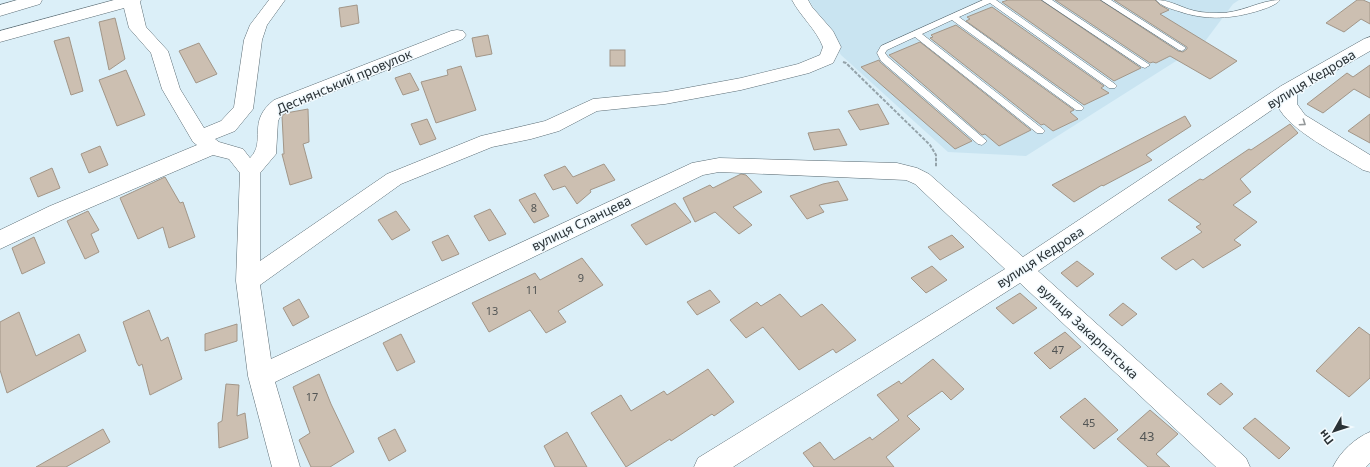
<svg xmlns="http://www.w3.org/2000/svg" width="1370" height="467" viewBox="0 0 1370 467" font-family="'Noto Sans',sans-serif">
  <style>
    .built { fill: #c9e4f1 }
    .building { fill: #ccbfb1; stroke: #a29688 }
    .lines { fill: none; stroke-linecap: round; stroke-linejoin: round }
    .service-casing { stroke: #5c6d75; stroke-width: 1 }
    .minor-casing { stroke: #5c6d75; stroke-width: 1 }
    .tertiary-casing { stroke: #5c6d75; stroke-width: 1 }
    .path { stroke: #94a3aa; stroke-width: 2; stroke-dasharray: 3.5 1.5; stroke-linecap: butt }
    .service { fill: #fff; fill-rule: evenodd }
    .minor { fill: #fff; fill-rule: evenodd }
    .tertiary { fill: #fff; fill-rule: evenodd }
    .oneway { stroke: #94989a }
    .labels { text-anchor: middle; stroke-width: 3; stroke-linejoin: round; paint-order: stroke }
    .number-label { font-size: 11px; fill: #525555 }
    .street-label { font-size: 13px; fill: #2a3236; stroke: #f2fafe }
    .near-number-label { font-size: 13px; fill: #525555 }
  </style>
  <rect width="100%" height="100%" fill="#dbeff8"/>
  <path class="built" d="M809,0H1239L1233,4L1203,44L1026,156L948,152L841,55Z"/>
  <g class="building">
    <path d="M1008,0H1041L1141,68L1114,81L1002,2Z"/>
    <path d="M1055,0H1100L1178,51L1183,52L1187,49V47L1114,0H1155L1160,5L1169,10L1160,14L1237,61L1210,79L1170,56L1156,63L1153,62L1150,63Z"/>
    <path d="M1357,0H1363L1370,3V24L1361,19L1344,32L1326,23Z"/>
    <path d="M357,5L359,23L341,27L339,8Z"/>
    <path d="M992,7L1104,86L1101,88L1109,93L1084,105L966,21L970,19L967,17Z"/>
    <path d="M115,18L125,59L109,70L99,22Z"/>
    <path d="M956,25L1074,110L1070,112L1078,119L1053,131L1044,124L1041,125L930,38L933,37L931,35Z"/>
    <path d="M488,35L492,54L476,57L472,38Z"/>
    <path d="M69,37L83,91L71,95L54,41Z"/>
    <path d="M920,42L1031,130L999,146L985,134L982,135L889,55Z"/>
    <path d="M199,43L217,74L196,83L179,51Z"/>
    <rect x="610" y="50" width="15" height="16"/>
    <path d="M879,60L880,62L972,141L955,149L861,67Z"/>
    <path d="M1370,65V98L1354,89L1323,113L1307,104L1347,73L1353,77Z"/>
    <path d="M461,66L476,110L436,123L421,82L448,75L447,70Z"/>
    <path d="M126,70L145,115L117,126L99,80Z"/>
    <path d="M410,73L419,90L403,95L395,78Z"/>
    <path d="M878,104L889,124L860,130L848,111Z"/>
    <path d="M308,109L309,142L303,144L312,178L290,185L282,154H284L282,116L286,113Z"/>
    <path d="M1370,114V143L1348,131Z"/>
    <path d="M1185,116L1191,126L1146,155L1152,160L1103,186L1102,185L1074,202L1052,185Z"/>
    <path d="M427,119L436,139L420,145L411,124Z"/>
    <path d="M1290,124L1298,133L1240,179L1251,192L1233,205L1257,222L1234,240L1241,245L1203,268L1193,259L1176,270L1161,258L1202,232L1196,227L1201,224L1168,200L1200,179L1203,180L1249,149L1251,150Z"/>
    <path d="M839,129L847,145L814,150L808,133Z"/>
    <path d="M100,146L108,165L89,173L81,154Z"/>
    <path d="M604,164L615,180L590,190L591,192L577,204L565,186L553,190L544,175L565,166L573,177Z"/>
    <path d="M52,168L60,188L38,197L30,178Z"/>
    <path d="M741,174L746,175L762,192L733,207L752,225L739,234L715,212L695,222L683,198L710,185L713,188Z"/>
    <path d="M165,177L180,203L183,202L195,237L169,248L163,227L138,239L120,198Z"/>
    <path d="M838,181L848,200L819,205L824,212L807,219L790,196L823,184Z"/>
    <path d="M535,193L549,216L534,223L519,200Z"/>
    <path d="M675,203L691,222L646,245L631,225Z"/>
    <path d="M490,209L506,234L489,241L474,216Z"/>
    <path d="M88,211L99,230L91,234L99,252L85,259L67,221Z"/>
    <path d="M396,211L410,230L392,240L378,220Z"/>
    <path d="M448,235L459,254L442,261L432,242Z"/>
    <path d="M952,235L964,247L940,260L928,247Z"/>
    <path d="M34,237L45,263L22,274L12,248Z"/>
    <path d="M582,258L603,285L558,311L566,322L546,333L530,310L489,332L472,303L535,273L540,280Z"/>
    <path d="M1077,261L1094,274L1077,287L1061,273Z"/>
    <path d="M932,266L947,280L926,293L911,278Z"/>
    <path d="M710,290L720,302L697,315L687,302Z"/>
    <path d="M1020,293L1037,308L1013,324L996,308Z"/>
    <path d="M780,294L801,317L822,304L856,340L836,353L833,349L799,370L763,327L746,338L730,320L757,302L761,306Z"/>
    <path d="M299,299L309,317L293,326L283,308Z"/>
    <path d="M1123,303L1137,314L1122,326L1109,315Z"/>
    <path d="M149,310L161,341L168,337L182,379L150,395L142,364L139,366L137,363L123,322Z"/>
    <path d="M19,312L36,356L79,334L86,351L7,393L0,370V322Z"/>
    <path d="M237,324V341L205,351V334Z"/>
    <path d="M1359,327L1370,335V378L1349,397L1316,371Z"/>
    <path d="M1065,332L1081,347L1050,369L1034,353Z"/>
    <path d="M401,334L415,362L397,371L383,343Z"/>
    <path d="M933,359L964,389L951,400L942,391L907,416L920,429L886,457L894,467H814L803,453L820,442L834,460L870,437L872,440L899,420L877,395L899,381L901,384Z"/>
    <path d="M708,369L734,402L714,416L712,414L671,441L670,439L626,467L591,413L621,395L631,411L664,391L667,395Z"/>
    <path d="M319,374L331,404L354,452L330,467H311L299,440L310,433L293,387Z"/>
    <path d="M1221,383L1233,394L1220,405L1207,394Z"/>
    <path d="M226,384L239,385L237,416L245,413L248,438L219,448L218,423L222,421Z"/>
    <path d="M1085,398L1118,430L1094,449L1060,417Z"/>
    <path d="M1150,410L1178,434L1156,454L1170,467H1148L1117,439Z"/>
    <path d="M1255,418L1290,448L1279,459L1243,428Z"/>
    <path d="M103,429L110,442L66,467H36Z"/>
    <path d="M395,429L406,451L389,461L378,438Z"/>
    <path d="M567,432L587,467H555L544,446Z"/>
  </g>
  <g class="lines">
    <defs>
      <g id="service">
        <path d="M983,0H996L1115,84L1117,86L1115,88H1109L990,3L959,17L1082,106L1084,108L1082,110H1076L952,20L922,34L1043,129L1045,131L1043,133H1037L915,37L887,50L885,53L888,57L987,141L982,145L978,144L881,61L877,53L881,46Z"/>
        <path d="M1042,0H1052L1150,65L1145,68L1142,67Z"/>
        <path d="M1101,0H1111L1186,48L1182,51L1179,50Z"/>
        <path d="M1156,0C1168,0 1177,5 1188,9C1197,12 1207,13 1216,13C1241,14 1259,0 1280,0C1276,5 1267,8 1261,10C1233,19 1206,21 1178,11C1171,9 1161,6 1156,0Z"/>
      </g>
      <g id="minor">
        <path d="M17,0H42L40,4L0,16V5Z"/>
        <path d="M114,0H141L140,2L146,27L168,51L180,89L204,128L221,121L234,107L244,40L250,25L269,0H285L267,25L262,40L253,109L235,131L215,139L219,142L243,149L250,158C267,141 246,122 274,100L451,31L457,30L463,31L466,35L463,39L288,110L281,115L278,121L276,154L260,173V261L387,174L481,136L545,121L593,99L665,92L741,78L798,64L820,55L823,47C816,29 801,17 792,0H808L812,7L833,31L841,47L833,63L809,73L741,90L665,104L597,111L559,131L531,139L492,147L401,184L260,285L271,359L692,163L719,158L897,163L917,168L929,174L1023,257L1281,86L1288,84L1295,86L1297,90L1295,94L1038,271L1246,458L1250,467H1216L1020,283L733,467H694L698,458L1005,269L915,184L906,180L719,172L703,175L275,382L300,467H272L248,376L236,281L240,173L229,159L213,155L66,218L0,249V230L50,206L197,145L193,142L162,89L151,53L129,28L124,8L0,42V31Z"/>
        <path d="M1370,432V463L1366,467H1333C1340,452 1355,438 1370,432Z"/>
      </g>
      <path id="tertiary" d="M1370,37V51L1297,93V104L1305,115L1370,155V172L1363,170C1341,156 1287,129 1278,106C1276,100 1278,91 1281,86L1364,39Z"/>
    </defs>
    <use href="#service" class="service-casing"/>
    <use href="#minor" class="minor-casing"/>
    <use href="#tertiary" class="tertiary-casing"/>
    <path class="path" d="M843,62L846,63L930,145L936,155V167"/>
    <use href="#service" class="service"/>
    <use href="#minor" class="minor"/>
    <use href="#tertiary" class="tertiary"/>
  </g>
  <defs><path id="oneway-chevron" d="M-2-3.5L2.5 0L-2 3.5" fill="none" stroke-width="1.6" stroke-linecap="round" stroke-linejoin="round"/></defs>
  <use class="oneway" href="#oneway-chevron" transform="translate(1303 123) rotate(34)"/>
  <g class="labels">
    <g class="number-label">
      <text x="534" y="212">8</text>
      <text x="581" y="282">9</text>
      <text x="532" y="294">11</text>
      <text x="492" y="315">13</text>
      <text x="1058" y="354">47</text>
      <text x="312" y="401">17</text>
      <text x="1089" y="427">45</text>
    </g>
    <g class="street-label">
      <text transform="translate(1311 79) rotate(-31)" y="5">вулиця Кедрова</text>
      <text transform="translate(344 81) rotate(-23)" y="5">Деснянський провулок</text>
      <text transform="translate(581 223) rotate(-26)" y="5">вулиця Сланцева</text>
      <text transform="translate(1040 257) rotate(-33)" y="5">вулиця Кедрова</text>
      <text transform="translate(1088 331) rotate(43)" y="5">вулиця Закарпатська</text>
    </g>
    <g class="near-number-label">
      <text x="1147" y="441">43</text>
    </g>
  </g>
  <g transform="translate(1334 431) rotate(231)" stroke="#f2fafe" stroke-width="3" paint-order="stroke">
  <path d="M0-3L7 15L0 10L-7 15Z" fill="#2a3236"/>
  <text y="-6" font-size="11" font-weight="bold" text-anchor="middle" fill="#2a3236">Пн</text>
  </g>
</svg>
